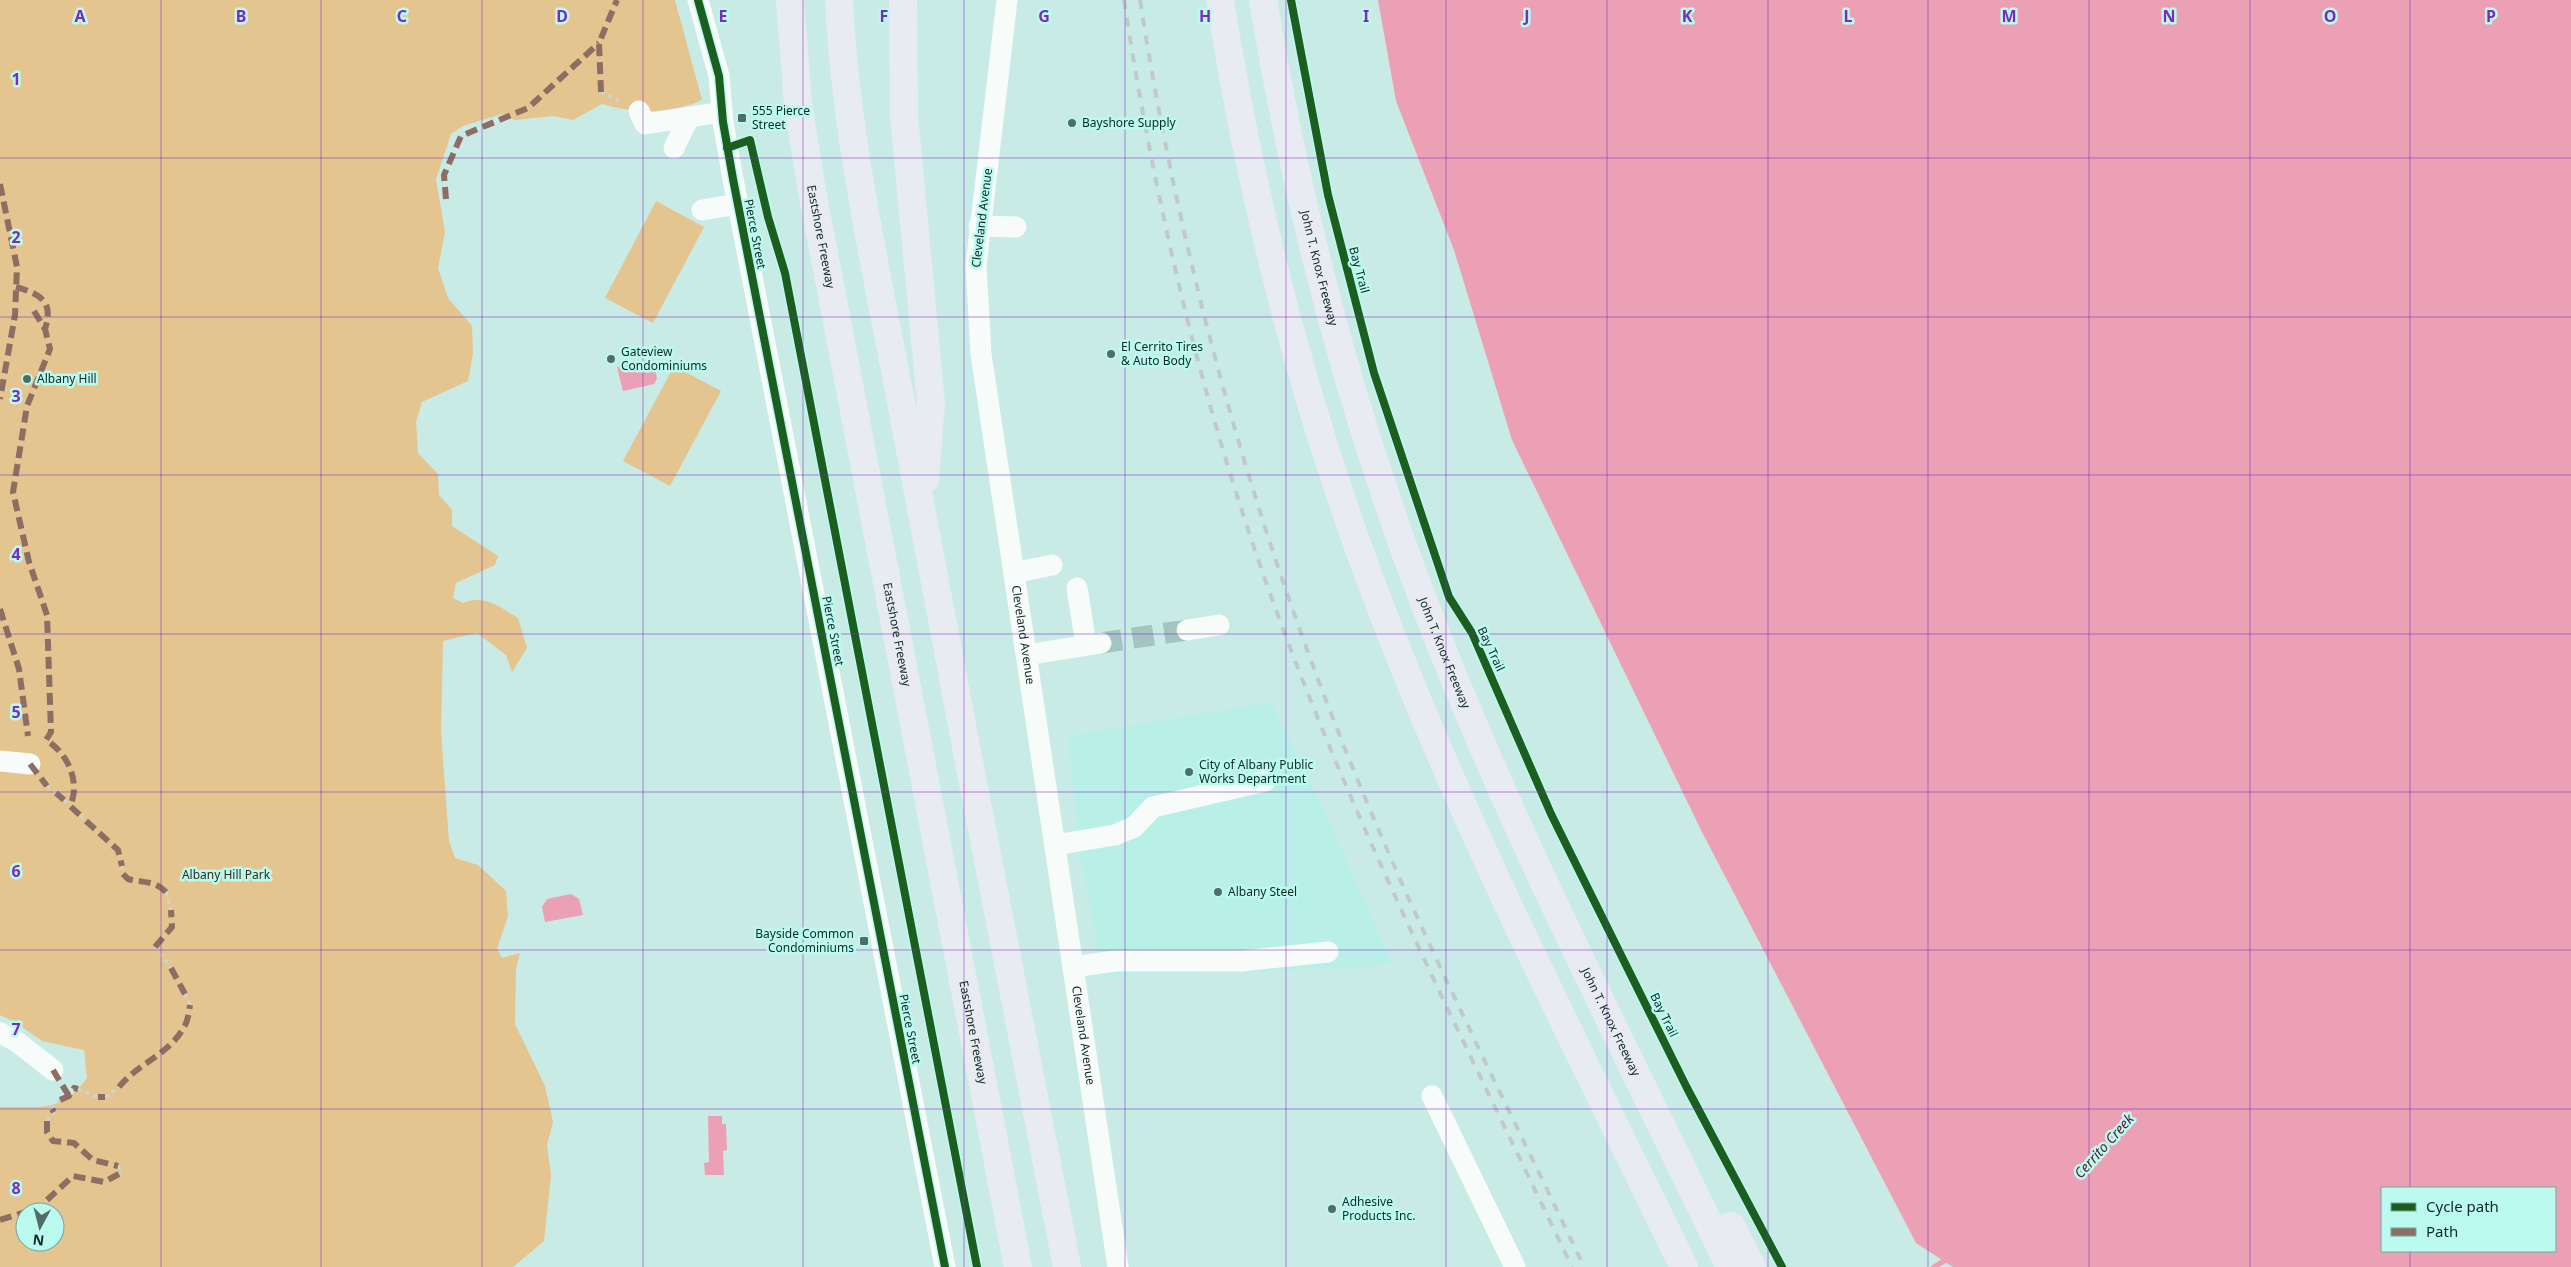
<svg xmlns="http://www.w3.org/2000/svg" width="2571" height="1267" viewBox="0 0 2571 1267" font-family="'Noto Sans',sans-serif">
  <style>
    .built { fill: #b8f0e7 }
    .green { fill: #e4c48f; fill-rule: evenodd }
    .water { fill: #eba0b6; fill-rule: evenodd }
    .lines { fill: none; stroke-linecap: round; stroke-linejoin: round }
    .stream { stroke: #eba0b6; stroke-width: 5.5 }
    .minor-tunnel { stroke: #a4c4bf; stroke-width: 21; stroke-dasharray: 21 11; stroke-linecap: butt }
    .path { stroke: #ccd7d5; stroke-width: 3; stroke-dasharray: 4 4; stroke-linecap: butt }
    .minor { stroke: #f7fcfb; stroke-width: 21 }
    .highway { stroke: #e9ebf3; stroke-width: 28 }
    .rail { stroke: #c0cbc9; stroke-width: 4; stroke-dasharray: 9 9; stroke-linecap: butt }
    .quiet { stroke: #8d6e63; stroke-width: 6; stroke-dasharray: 12 6; stroke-linecap: butt }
    .cycleway-casing { stroke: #bafaef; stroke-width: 11 }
    .cycleway { stroke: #1b5e20; stroke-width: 8 }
    .grid { fill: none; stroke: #7b2cbf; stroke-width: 1; stroke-opacity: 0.55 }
    .poi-dot { fill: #506d68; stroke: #bafaef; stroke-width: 2 }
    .labels { text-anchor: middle; stroke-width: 5; stroke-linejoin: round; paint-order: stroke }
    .poi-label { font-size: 12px; fill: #0f2925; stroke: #bafaef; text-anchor: start }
    .street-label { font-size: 12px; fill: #0f2925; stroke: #bafaef }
    .park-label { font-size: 12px; fill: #3a2919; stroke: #bafaef }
    .water-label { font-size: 14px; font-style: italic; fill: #5f152f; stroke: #bafaef }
    .grid-label { font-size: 16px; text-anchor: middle; font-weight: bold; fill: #7b2cbf; stroke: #bafaef; stroke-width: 5; stroke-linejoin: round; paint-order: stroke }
  </style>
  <rect width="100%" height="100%" fill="#c9ebe5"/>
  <path class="built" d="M1271,702L1324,809L1391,962L1367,968L1103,975L1080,853L1068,736Z"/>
  <g class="green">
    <path d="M0,0H675L702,100C669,114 636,114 602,104L573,120L553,116L515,120L502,114L463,126L451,134L436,179L445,232L438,268L448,298L472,326L473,354L468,381L422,402L416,422L418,453L438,474L439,495L452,510V526L498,556L495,565L456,583L453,598L463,603C484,594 500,607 518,618L527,648L512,672L506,655L477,633L443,641L441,732L449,841L455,858L478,865L506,891L508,916L497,949L502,958L520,953L516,968L515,1024L545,1086L553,1122L547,1145L551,1175L544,1241L513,1267H0V1107C41,1106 60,1114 87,1078L84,1050L42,1041L15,1022L0,1015ZM25,1212H55V1242H25Z"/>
    <path d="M656,201L704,227L653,323L605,298Z"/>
    <path d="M674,366L721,391L670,486L623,461Z"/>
  </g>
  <g class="water">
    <path d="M1378,0H2571V1267H1953L1916,1243L1701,830L1512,440L1454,250L1396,101ZM2555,1188V1251H2382V1188Z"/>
    <path d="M653,360L657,379L654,384L623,391L617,367Z"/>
    <path d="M571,894L579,899L583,915L545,922L542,907L547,899Z"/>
    <path d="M708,1116H722V1124H726L727,1150L723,1151L724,1175H705L704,1163L709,1162Z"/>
  </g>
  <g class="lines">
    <path class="stream" d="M1934,1267L1949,1258"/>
    <path class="minor-tunnel" d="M1101,643L1187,630"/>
    <g class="path">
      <path d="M601,92L621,102"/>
      <path d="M47,786L56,793"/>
      <path d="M64,800L70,806"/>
      <path d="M80,815L86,821"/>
      <path d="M122,866L123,874"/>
      <path d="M166,892L171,910"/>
      <path d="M155,947L171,968"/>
      <path d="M185,994L190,1005"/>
      <path d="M78,1089L98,1097"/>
      <path d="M105,1097L119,1087"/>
      <path d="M52,1109L60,1100"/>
      <path d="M47,1121L54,1112"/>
      <path d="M118,1166L121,1170L119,1174"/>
      <path d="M33,1210L47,1200"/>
    </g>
    <g class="minor">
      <path d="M698,0L719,76L723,122L733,179L945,1267"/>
      <path id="s1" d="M1007,0L976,265L981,354L1118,1267"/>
      <path d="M639,111L645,124L722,112"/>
      <path d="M674,148L689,117"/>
      <path d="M702,210L738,204"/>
      <path d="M979,226L1016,227"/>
      <path d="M1014,573L1052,565"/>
      <path d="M1077,588L1086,645"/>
      <path d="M1187,630L1219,625"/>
      <path d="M1026,655L1101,643"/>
      <path d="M0,761L30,764"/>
      <path d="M1055,845L1115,835L1134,827L1153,807L1265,781"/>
      <path d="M1073,967L1115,961H1241L1328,952"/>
      <path d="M0,1033L16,1041L53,1070"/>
      <path d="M1432,1096L1515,1267"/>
    </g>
    <g class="highway">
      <path id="s2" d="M790,0L798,104L812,191L1018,1267"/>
      <path d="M839,0C846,146 881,291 907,434C958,712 1014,990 1067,1267"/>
      <path d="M903,0L904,116L931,403L925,479"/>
      <path d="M1220,0C1253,208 1306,415 1382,611C1468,836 1579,1051 1684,1267"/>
      <path id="s3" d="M1263,0C1297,206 1350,410 1425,605C1512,832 1625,1048 1730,1267"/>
      <path d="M1731,1226L1752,1267"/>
    </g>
    <g class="rail">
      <path d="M1124,0C1155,204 1202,405 1272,599C1355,829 1467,1047 1572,1267"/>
      <path d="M1140,0C1182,271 1256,535 1361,788C1428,951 1509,1108 1584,1267"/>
    </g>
    <g class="quiet">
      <path d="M601,92L599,43L617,0"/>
      <path d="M0,184L17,267L15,315L0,399"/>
      <path d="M446,199L444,175L461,136L528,108L599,43"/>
      <path d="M16,287C41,294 54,302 45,329"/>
      <path d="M34,311L45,329L50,349L27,406L13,492L29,562L47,615L51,732L46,740C68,753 81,783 70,806L80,815"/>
      <path d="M0,609L19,669L28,736"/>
      <path d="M30,764L47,786"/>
      <path d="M56,793L64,800"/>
      <path d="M86,821L118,850L122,866"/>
      <path d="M123,874L128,879C142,883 155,880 166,892"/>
      <path d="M155,947L172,927L171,910"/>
      <path d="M171,968L185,994"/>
      <path d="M53,1070L69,1096"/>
      <path d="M119,1087C137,1064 170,1054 184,1027C188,1021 189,1012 190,1005"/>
      <path d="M98,1097H105"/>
      <path d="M60,1100L69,1096L74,1088L78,1089"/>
      <path d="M52,1109L54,1112"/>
      <path d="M47,1121V1132L53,1141L74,1143L93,1160L118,1166"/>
      <path d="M47,1200L73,1176L104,1182L119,1174"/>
      <path d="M0,1220L25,1212"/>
    </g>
    <defs>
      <g id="cycleway">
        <path d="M698,0L719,76L723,122L733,179L945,1267"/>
        <path d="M1291,0L1328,195L1374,373L1449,597L1472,633L1551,814L1687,1088L1782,1267"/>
        <path d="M727,148L750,140L768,217L785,273L977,1267"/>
      </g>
    </defs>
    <use href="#cycleway" class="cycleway-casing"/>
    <use href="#cycleway" class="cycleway"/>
  </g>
  <path class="grid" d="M161,0V1267M321,0V1267M482,0V1267M643,0V1267M803,0V1267M964,0V1267M1125,0V1267M1286,0V1267M1446,0V1267M1607,0V1267M1768,0V1267M1928,0V1267M2089,0V1267M2250,0V1267M2410,0V1188M0,158H2571M0,317H2571M0,475H2571M0,634H2571M0,792H2571M0,950H2571M0,1109H2571M2410,1251V1267"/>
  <g class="poi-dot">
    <rect x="737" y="113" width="10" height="10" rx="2.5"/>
    <circle cx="1072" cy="123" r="5"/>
    <circle cx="1111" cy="354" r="5"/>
    <circle cx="611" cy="359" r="5"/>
    <circle cx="27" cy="379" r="5"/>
    <circle cx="1189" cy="772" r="5"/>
    <circle cx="1218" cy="892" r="5"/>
    <rect x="859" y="936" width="10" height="10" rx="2.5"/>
    <circle cx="1332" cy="1209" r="5"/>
  </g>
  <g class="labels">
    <g class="poi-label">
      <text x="752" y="115">555 Pierce<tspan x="752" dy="14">Street</tspan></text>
      <text x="1082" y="127">Bayshore Supply</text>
      <text x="1121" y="351">El Cerrito Tires<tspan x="1121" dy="14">&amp; Auto Body</tspan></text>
      <text x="621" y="356">Gateview<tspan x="621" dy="14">Condominiums</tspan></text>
      <text x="37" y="383">Albany Hill</text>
      <text x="1199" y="769">City of Albany Public<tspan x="1199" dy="14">Works Department</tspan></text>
      <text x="1228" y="896">Albany Steel</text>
      <text x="854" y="938" text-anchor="end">Bayside Common<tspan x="854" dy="14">Condominiums</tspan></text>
      <text x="1342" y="1206">Adhesive<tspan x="1342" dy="14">Products Inc.</tspan></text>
    </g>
    <g class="street-label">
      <text transform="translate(982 218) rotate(-83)" y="4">Cleveland Avenue</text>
      <text transform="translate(755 234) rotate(79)" y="4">Pierce Street</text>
      <text dy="4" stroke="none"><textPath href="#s2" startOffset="239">Eastshore Freeway</textPath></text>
      <text dy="4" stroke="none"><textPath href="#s3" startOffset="274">John T. Knox Freeway</textPath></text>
      <text transform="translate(1359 270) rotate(75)" y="4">Bay Trail</text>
      <text transform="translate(833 631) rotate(79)" y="4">Pierce Street</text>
      <text dy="4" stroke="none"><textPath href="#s1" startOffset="640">Cleveland Avenue</textPath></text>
      <text dy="4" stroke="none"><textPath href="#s2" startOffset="644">Eastshore Freeway</textPath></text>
      <text transform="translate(1491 649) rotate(65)" y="4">Bay Trail</text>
      <text dy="4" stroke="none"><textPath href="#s3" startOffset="679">John T. Knox Freeway</textPath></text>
      <text transform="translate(1664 1015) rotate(64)" y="4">Bay Trail</text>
      <text dy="4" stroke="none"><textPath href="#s3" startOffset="1084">John T. Knox Freeway</textPath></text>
      <text transform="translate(910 1029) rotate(79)" y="4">Pierce Street</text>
      <text dy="4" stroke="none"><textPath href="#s2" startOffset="1049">Eastshore Freeway</textPath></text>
      <text dy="4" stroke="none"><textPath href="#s1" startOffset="1045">Cleveland Avenue</textPath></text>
    </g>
    <g class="park-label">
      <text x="226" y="879">Albany Hill Park</text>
    </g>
    <g class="water-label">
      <text transform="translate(2104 1146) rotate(-48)" y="5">Cerrito Creek</text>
    </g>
  </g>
  <g class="grid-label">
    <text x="80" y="22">A</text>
    <text x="241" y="22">B</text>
    <text x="402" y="22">C</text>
    <text x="562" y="22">D</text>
    <text x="723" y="22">E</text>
    <text x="884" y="22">F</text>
    <text x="1044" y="22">G</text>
    <text x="1205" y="22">H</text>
    <text x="1366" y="22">I</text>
    <text x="1527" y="22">J</text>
    <text x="1687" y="22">K</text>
    <text x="1848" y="22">L</text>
    <text x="2009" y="22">M</text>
    <text x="2169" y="22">N</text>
    <text x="2330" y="22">O</text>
    <text x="2491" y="22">P</text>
    <text x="16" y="85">1</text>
    <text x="16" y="243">2</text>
    <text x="16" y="402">3</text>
    <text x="16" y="560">4</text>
    <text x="16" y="718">5</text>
    <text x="16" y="877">6</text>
    <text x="16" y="1035">7</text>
    <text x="16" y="1194">8</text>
  </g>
  <rect x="2381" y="1187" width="175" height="65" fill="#bafaef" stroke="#76a69e"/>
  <rect x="2391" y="1203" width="25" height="8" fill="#1b5e20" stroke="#76a69e"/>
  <text x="2426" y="1212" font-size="15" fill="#0f2925">Cycle path</text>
  <rect x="2391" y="1228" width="25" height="8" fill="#8d6e63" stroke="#76a69e"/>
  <text x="2426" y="1237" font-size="15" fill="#0f2925">Path</text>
  <g transform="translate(40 1227) rotate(187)"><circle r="24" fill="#bafaef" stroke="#76a69e"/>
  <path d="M0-4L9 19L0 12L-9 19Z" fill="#506d68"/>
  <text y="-8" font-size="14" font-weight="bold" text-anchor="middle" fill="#0f2925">N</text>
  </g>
</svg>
